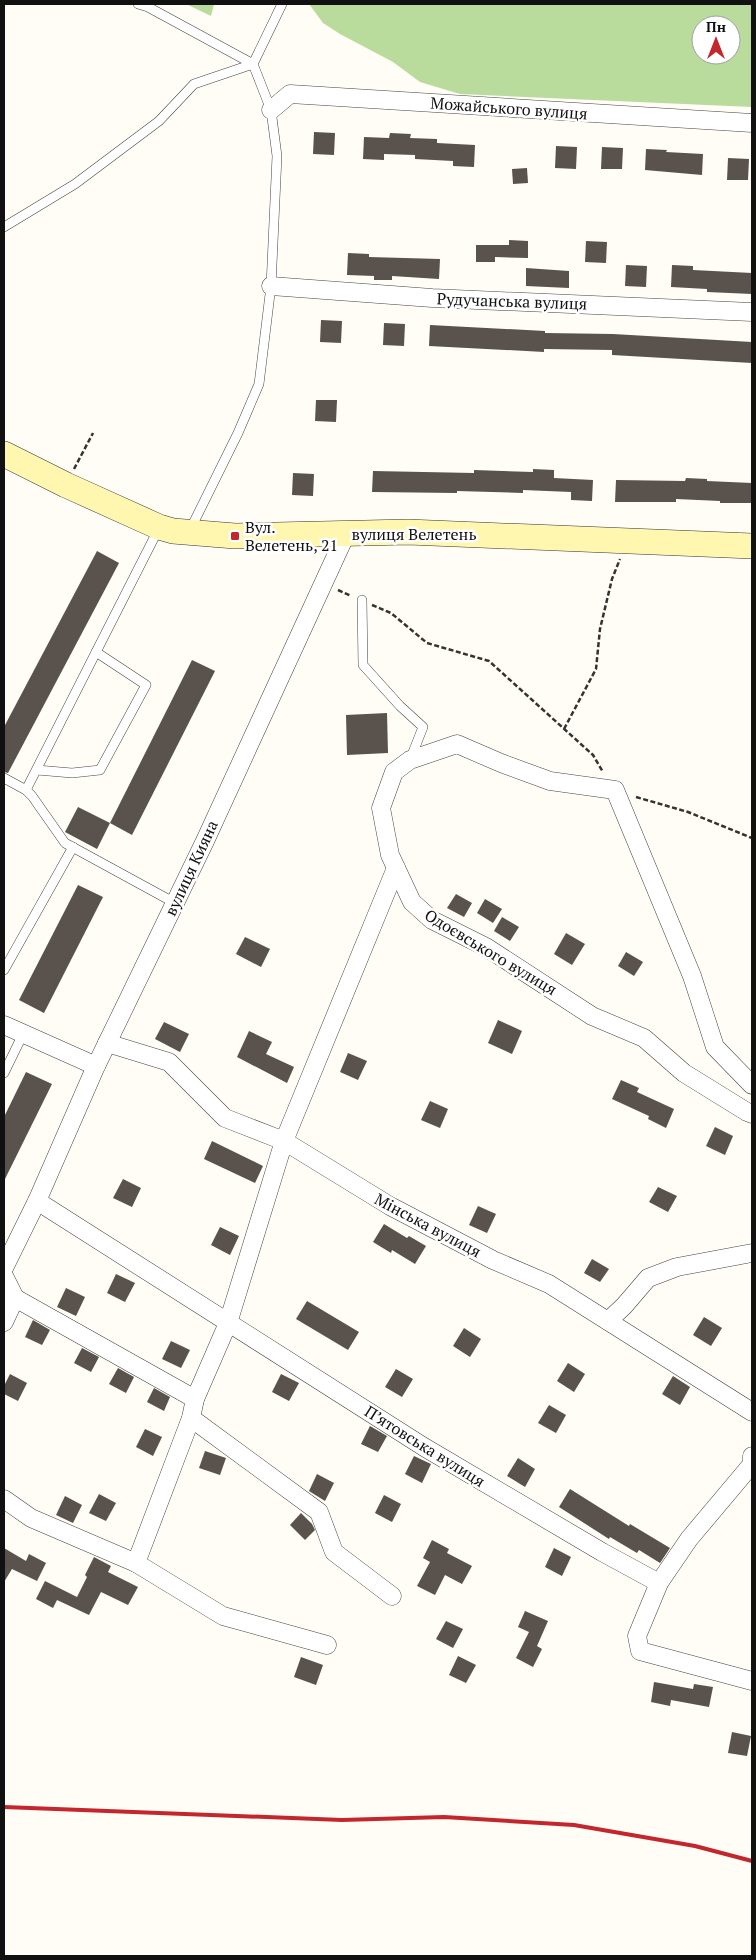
<svg xmlns="http://www.w3.org/2000/svg" width="756" height="1960" viewBox="0 0 756 1960" font-family="'PT Serif',serif">
  <style>
    .forest { fill: #b9dc9c; fill-rule: evenodd }
    .building { fill: #5a524d }
    .lines { fill: none; stroke-linecap: round; stroke-linejoin: round }
    .lane-casing { stroke: #444; stroke-width: 10 }
    .street-casing { stroke: #444; stroke-width: 19 }
    .secondary-casing { stroke: #333; stroke-width: 26 }
    .path { stroke: #333; stroke-width: 2.5; stroke-dasharray: 5 2.5; stroke-linecap: butt }
    .lane { stroke: #fff; stroke-width: 9 }
    .street { stroke: #fff; stroke-width: 18 }
    .secondary { stroke: #fff6b0; stroke-width: 25 }
    .rail { stroke: #c4262e; stroke-width: 4 }
    .poi-dot { fill: #c4262e; stroke: #fff; stroke-width: 2 }
    .labels { text-anchor: middle; stroke-width: 5; stroke-linejoin: round; paint-order: stroke }
    .street-label { font-size: 16px; fill: #111; stroke: #fff }
    .poi-label { font-size: 16px; fill: #111; stroke: #fff; text-anchor: start }
  </style>
  <rect width="100%" height="100%" fill="#fffdf5"/>
  <g class="forest">
    <path d="M186,4H214L211,16Z"/>
    <path d="M309,4H752V107L460,94L420,82L393,62L340,34L323,23ZM701,25H731V55H701Z"/>
  </g>
  <g class="building">
    <path d="M314,132L335,133L334,155L313,154Z"/>
    <path d="M390,133L411,134L410,138L437,139V143L475,145L474,167L453,166V161L415,159V155L384,154V160L363,159L364,137L389,138Z"/>
    <path d="M556,146L577,147L576,169L555,168Z"/>
    <path d="M602,147L623,148L622,169H601Z"/>
    <path d="M646,149L667,150L666,152L703,154L702,175L645,170Z"/>
    <path d="M728,158L749,159L748,180H727Z"/>
    <path d="M527,168L528,183L513,184L512,169Z"/>
    <path d="M509,240L528,241V258L495,257V262H476V245H509Z"/>
    <path d="M586,241L607,242L606,263L585,262Z"/>
    <path d="M348,253L369,254V257L440,259L439,279L392,276V280H374V276L347,275Z"/>
    <path d="M626,265L647,266L646,287L625,286Z"/>
    <path d="M672,265L693,266V270L752,273V294L707,292V289L671,287Z"/>
    <path d="M526,268L569,271V288L526,286Z"/>
    <path d="M321,320L342,321L341,343L320,342Z"/>
    <path d="M384,323L405,324L404,346L383,345Z"/>
    <path d="M430,325L545,331V333L613,334L752,342V363L612,355V350L544,349V352L429,346Z"/>
    <path d="M316,400H337L336,422L315,421Z"/>
    <path d="M533,469L554,470V478L593,480L592,501L571,500V492L523,490V493L457,491V493L372,492L373,471L474,473V470L533,472Z"/>
    <path d="M293,473L314,474L313,496L292,495Z"/>
    <path d="M686,478L707,479V481L752,483V503H720V501L676,499V502H615L616,480L685,481Z"/>
    <path d="M97,551L119,563L8,773L4,772V727Z"/>
    <path d="M192,660L215,671L132,835L110,823Z"/>
    <path d="M387,713L388,753L347,755L346,715Z"/>
    <path d="M78,807L110,823L97,849L65,832Z"/>
    <path d="M78,885L103,897L44,1013L19,1000Z"/>
    <path d="M456,894L472,903L464,917L447,908Z"/>
    <path d="M485,899L502,909L493,923L477,913Z"/>
    <path d="M502,917L519,927L510,941L494,931Z"/>
    <path d="M566,933L585,944L572,965L554,954Z"/>
    <path d="M245,937L270,949L261,967L236,954Z"/>
    <path d="M626,952L643,962L634,976L618,966Z"/>
    <path d="M498,1020L522,1031L512,1054L488,1043Z"/>
    <path d="M164,1022L189,1034L180,1052L155,1039Z"/>
    <path d="M249,1031L272,1042L266,1054L294,1067L287,1083L237,1057Z"/>
    <path d="M348,1053L367,1061L358,1080L340,1072Z"/>
    <path d="M26,1072L52,1084L4,1181V1117Z"/>
    <path d="M621,1080L639,1088L637,1092L674,1109L666,1128L648,1119L649,1116L612,1099Z"/>
    <path d="M430,1101L448,1109L440,1128L421,1120Z"/>
    <path d="M715,1127L733,1136L725,1155L706,1146Z"/>
    <path d="M212,1141L263,1166L255,1183L204,1159Z"/>
    <path d="M123,1179L141,1188L132,1207L113,1198Z"/>
    <path d="M658,1187L677,1196L668,1212L649,1202Z"/>
    <path d="M478,1206L496,1214L487,1233L469,1225Z"/>
    <path d="M384,1224L407,1238L409,1236L426,1246L415,1264L392,1250L391,1253L373,1242Z"/>
    <path d="M220,1227L239,1236L230,1255L211,1245Z"/>
    <path d="M592,1259L609,1269L600,1282L584,1273Z"/>
    <path d="M116,1274L135,1283L125,1302L107,1293Z"/>
    <path d="M66,1288L85,1297L76,1316L57,1307Z"/>
    <path d="M307,1301L359,1332L348,1350L296,1319Z"/>
    <path d="M704,1317L722,1328L711,1346L693,1335Z"/>
    <path d="M33,1320L50,1330L42,1345L25,1337Z"/>
    <path d="M464,1328L481,1339L470,1357L453,1346Z"/>
    <path d="M171,1341L190,1350L181,1368L162,1359Z"/>
    <path d="M82,1348L99,1357L91,1372L74,1363Z"/>
    <path d="M568,1363L585,1374L574,1392L557,1381Z"/>
    <path d="M118,1368L134,1377L126,1393L109,1384Z"/>
    <path d="M396,1369L413,1379L402,1397L385,1387Z"/>
    <path d="M10,1374L27,1383L18,1401L4,1394V1386Z"/>
    <path d="M281,1374L299,1383L289,1401L272,1392Z"/>
    <path d="M673,1376L690,1387L680,1405L662,1394Z"/>
    <path d="M154,1388L170,1397L164,1411L147,1402Z"/>
    <path d="M549,1405L566,1415L556,1433L538,1423Z"/>
    <path d="M370,1426L387,1436L378,1452L361,1444Z"/>
    <path d="M145,1429L162,1437L153,1456L136,1447Z"/>
    <path d="M205,1451L226,1458L220,1475L199,1468Z"/>
    <path d="M414,1456L431,1464L422,1483L405,1474Z"/>
    <path d="M518,1458L535,1469L525,1487L507,1476Z"/>
    <path d="M317,1474L334,1483L325,1501L309,1491Z"/>
    <path d="M570,1489L629,1526L630,1524L670,1548L660,1563L639,1550L637,1553L610,1537L609,1539L559,1507Z"/>
    <path d="M99,1494L116,1503L106,1521L89,1513Z"/>
    <path d="M384,1495L401,1504L392,1522L375,1513Z"/>
    <path d="M65,1496L82,1505L73,1523L56,1515Z"/>
    <path d="M301,1513L312,1524L315,1530L305,1540L290,1525Z"/>
    <path d="M432,1540L449,1549L447,1553L472,1566L462,1584L445,1575L435,1595L417,1586L430,1562L423,1558Z"/>
    <path d="M4,1548L26,1561L29,1554L46,1563L37,1581L12,1569L4,1582Z"/>
    <path d="M554,1548L571,1557L562,1576L545,1567Z"/>
    <path d="M94,1557L111,1566L108,1572L138,1587L128,1605L101,1592L89,1615L57,1600L53,1608L36,1599L45,1581L77,1597L87,1577L85,1575Z"/>
    <path d="M525,1611L548,1621L537,1646L542,1649L533,1667L516,1658L529,1632L518,1627Z"/>
    <path d="M446,1621L463,1629L453,1648L436,1639Z"/>
    <path d="M458,1656L476,1665L466,1683L449,1675Z"/>
    <path d="M301,1657L323,1665L316,1685L294,1677Z"/>
    <path d="M654,1682L693,1689L694,1684L713,1687L709,1707L671,1700L670,1706L651,1702Z"/>
    <path d="M732,1732L751,1736L747,1756L728,1753Z"/>
  </g>
  <g class="lines">
    <defs>
      <g id="lane">
        <path d="M138,4L148,7L253,64"/>
        <path d="M4,227L75,184L159,121L194,84L253,64"/>
        <path d="M190,530L238,433L259,384L271,286L277,156L271,110L253,64L282,4"/>
        <path d="M362,600L363,665L400,706L423,727L410,760"/>
        <path d="M37,770L72,773L100,770L146,685L96,652"/>
        <path d="M4,778L26,790L32,796L65,843L175,903"/>
        <path d="M26,790L158,530"/>
        <path d="M4,970L73,847"/>
        <path d="M4,1073L23,1034"/>
      </g>
      <g id="street">
        <path d="M271,110L290,94L752,123"/>
        <path d="M271,286L432,298L752,312"/>
        <path d="M4,1025L96,1066"/>
        <path d="M107,1043L169,1062L225,1118L284,1141L390,1206L493,1260L549,1284L752,1412"/>
        <path d="M752,1085L715,1047L692,976L615,790L550,781L501,763L457,744L410,760L394,772L381,808L390,855L412,902L432,920L486,947L592,1016L644,1038L684,1073L747,1112L752,1114"/>
        <path d="M37,1201L424,1447L602,1552L659,1583"/>
        <path d="M4,1268L37,1201L96,1066L205,841L346,534"/>
        <path d="M4,1276L15,1298L4,1322"/>
        <path d="M15,1298L195,1399"/>
        <path d="M608,1321L624,1306L648,1278L677,1267L752,1253"/>
        <path d="M191,1418L319,1512L334,1552L392,1596"/>
        <path d="M752,1456V1464L689,1539L659,1583L637,1636L640,1651L752,1681"/>
        <path d="M4,1499L31,1518L136,1563L223,1616L327,1645"/>
        <path d="M136,1563L191,1418L195,1399L228,1323L284,1141L396,868"/>
      </g>
      <path id="secondary" d="M4,454L66,485L159,527L173,531L235,536L408,532L752,546"/>
    </defs>
    <use href="#lane" class="lane-casing"/>
    <use href="#street" class="street-casing"/>
    <use href="#secondary" class="secondary-casing"/>
    <g class="path">
      <path d="M74,469L93,433"/>
      <path d="M338,590L351,596"/>
      <path d="M372,605L391,613L427,643L489,661L593,755L603,772"/>
      <path d="M564,729L596,669L600,629L612,579L620,559"/>
      <path d="M636,797L688,812L752,838"/>
    </g>
    <use href="#lane" class="lane"/>
    <use href="#street" class="street"/>
    <use href="#secondary" class="secondary"/>
    <path class="rail" d="M4,1807L342,1820L444,1817L574,1825L695,1846L752,1861"/>
  </g>
  <rect class="poi-dot" x="230" y="531" width="10" height="10" rx="2.5"/>
  <g class="labels">
    <g class="street-label">
      <text transform="translate(509 108) rotate(4)" y="6">Можайського вулиця</text>
      <text transform="translate(512 301) rotate(2)" y="6">Рудучанська вулиця</text>
      <text x="414" y="540">вулиця Велетень</text>
      <text transform="translate(191 868) rotate(-65)" y="6">вулиця Кияна</text>
      <text transform="translate(491 952) rotate(31)" y="6">Одоєвського вулиця</text>
      <text transform="translate(428 1225) rotate(28)" y="6">Мінська вулиця</text>
      <text transform="translate(425 1446) rotate(32)" y="6">П’ятовська вулиця</text>
    </g>
    <g class="poi-label">
      <text x="245" y="533">Вул.<tspan x="245" dy="18">Велетень, 21</tspan></text>
    </g>
  </g>
  <rect width="756" height="1960" fill="none" stroke="#111111" stroke-width="10"/>
  <g transform="translate(716 40)"><circle r="24" fill="#ffffff" stroke="#a0a0a0"/>
  <path d="M0-4L9 19L0 12L-9 19Z" fill="#c4262e"/>
  <text y="-8" font-size="14" font-weight="bold" text-anchor="middle" fill="#111111">Пн</text>
  </g>
</svg>
